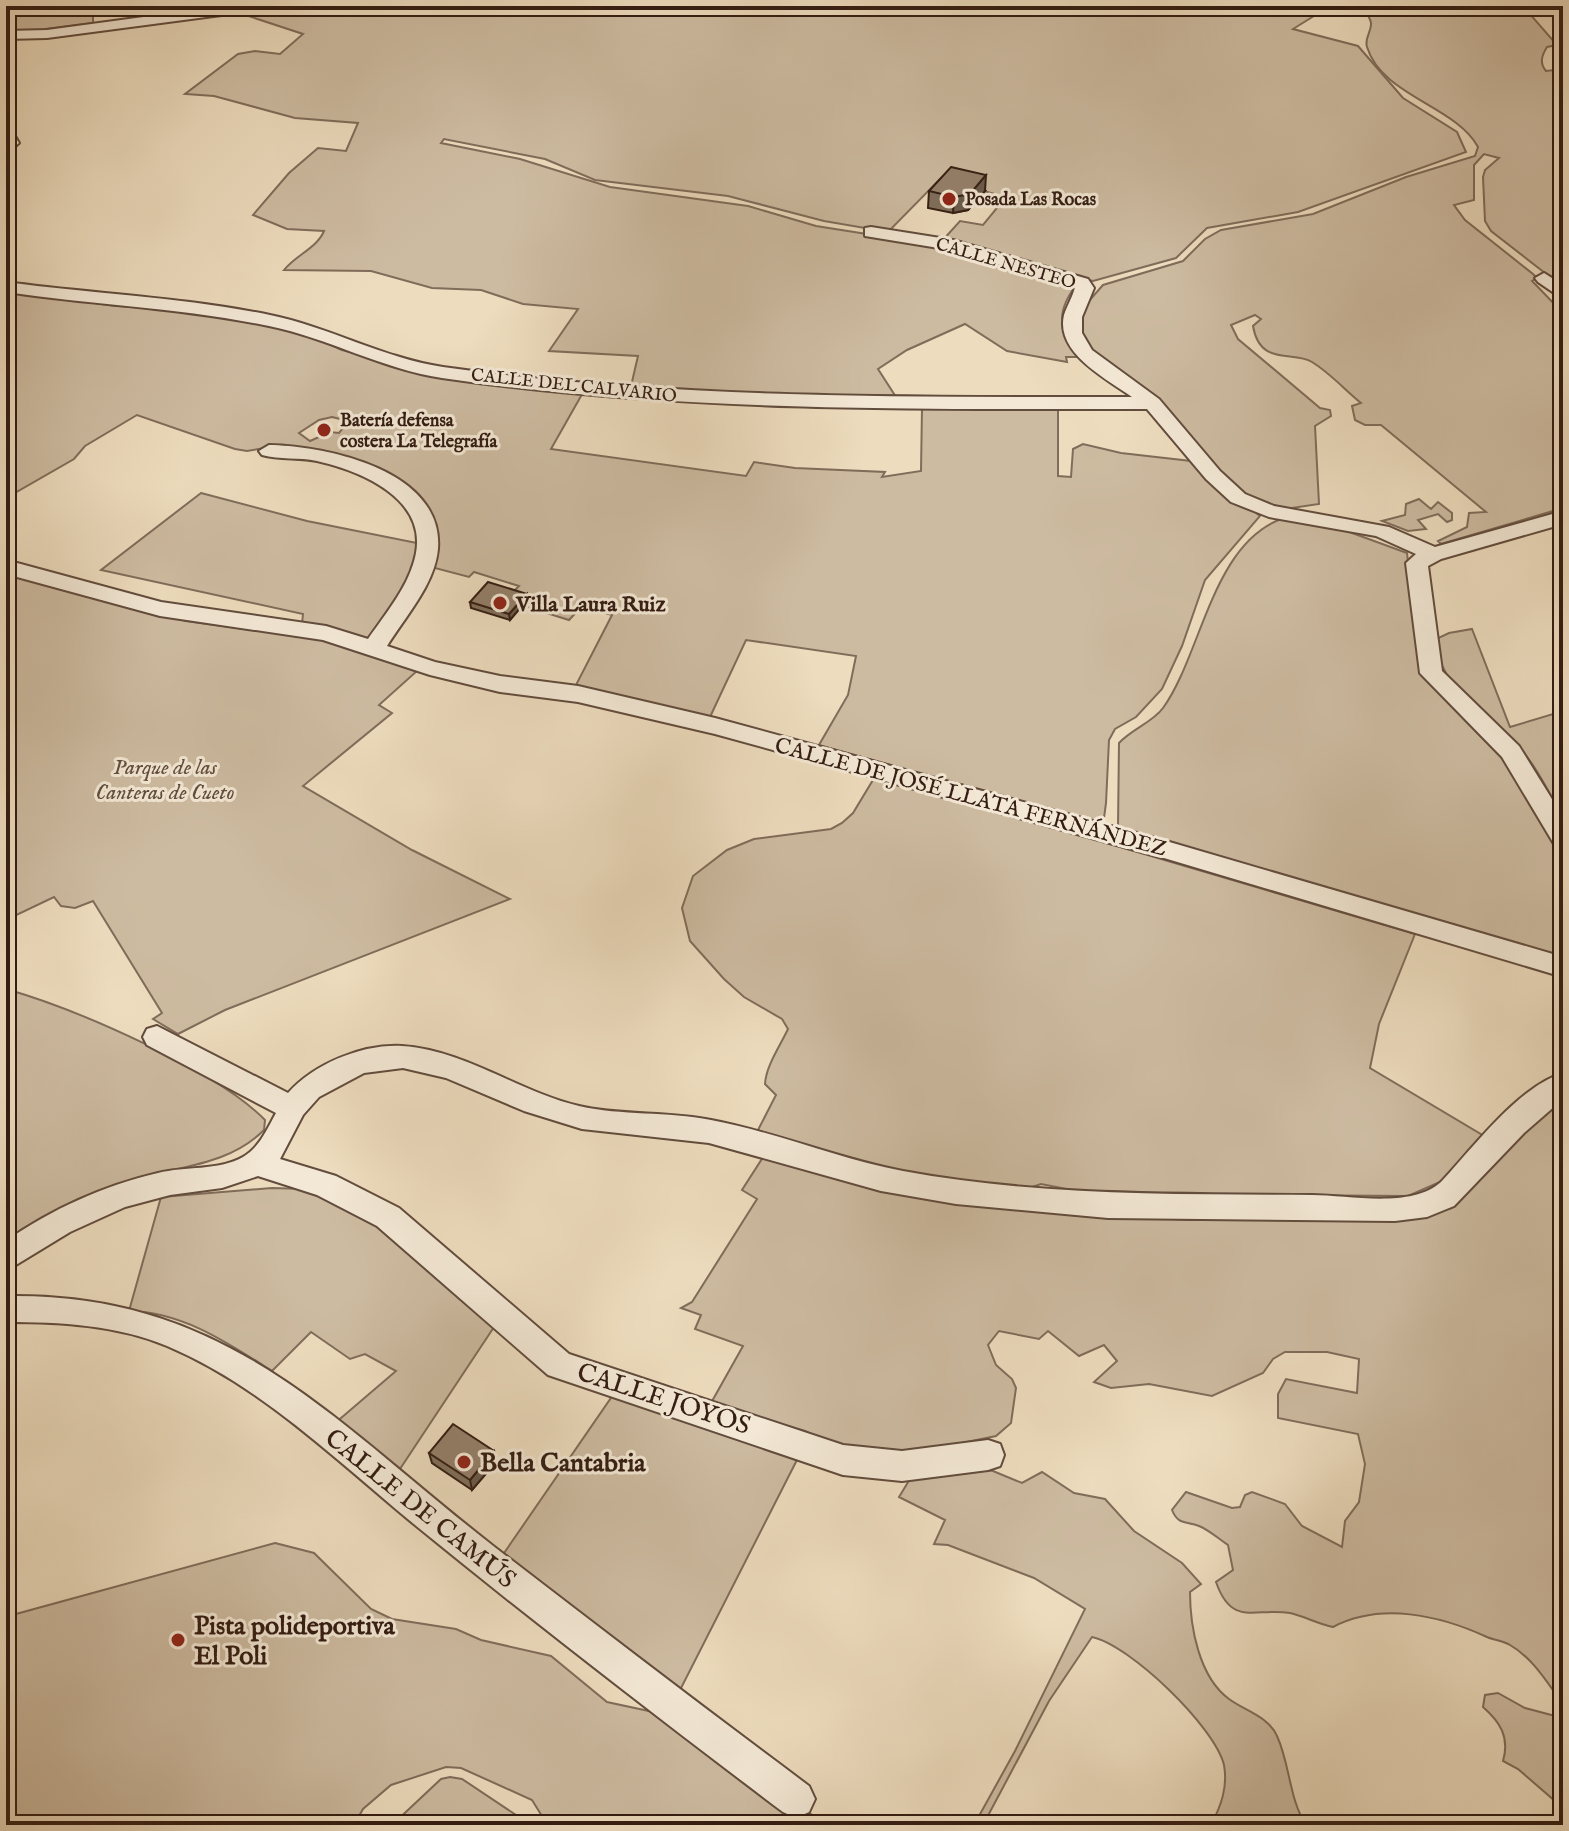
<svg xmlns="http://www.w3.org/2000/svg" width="1569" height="1831" viewBox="0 0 1569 1831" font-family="'IM FELL English',serif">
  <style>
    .green { fill: #cdbba1; stroke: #806c5a; stroke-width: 2; fill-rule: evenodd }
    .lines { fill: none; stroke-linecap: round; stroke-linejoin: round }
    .minor-casing { stroke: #624c3d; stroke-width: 4 }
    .minor { fill: #f3e8d5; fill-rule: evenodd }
    .wall { fill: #7f6e5c; stroke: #331c12; stroke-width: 2 }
    .shaded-wall { fill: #685a4b; stroke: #331c12; stroke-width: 2 }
    .building { fill: #94806b; stroke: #331c12; stroke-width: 2 }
    .poi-dot { fill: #8f2418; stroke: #f3e8d5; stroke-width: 3 }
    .labels { text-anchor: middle; stroke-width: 6; stroke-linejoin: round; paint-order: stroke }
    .far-poi-label { font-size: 18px; font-weight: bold; fill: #331c12; stroke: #f3e8d5; text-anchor: start }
    .far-street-label { font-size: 18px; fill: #331c12; stroke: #f3e8d5 }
    .poi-label { font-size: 22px; font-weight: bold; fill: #331c12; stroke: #f3e8d5; text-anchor: start }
    .park-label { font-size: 22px; font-style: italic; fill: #614c3d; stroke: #f3e8d5 }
    .street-label { font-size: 22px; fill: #331c12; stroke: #f3e8d5 }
    .near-street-label { font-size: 26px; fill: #331c12; stroke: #f3e8d5 }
    .near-poi-label { font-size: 26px; font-weight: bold; fill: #331c12; stroke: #f3e8d5; text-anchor: start }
  </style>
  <rect width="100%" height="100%" fill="#eddcbe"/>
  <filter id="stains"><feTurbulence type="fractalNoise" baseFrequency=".0025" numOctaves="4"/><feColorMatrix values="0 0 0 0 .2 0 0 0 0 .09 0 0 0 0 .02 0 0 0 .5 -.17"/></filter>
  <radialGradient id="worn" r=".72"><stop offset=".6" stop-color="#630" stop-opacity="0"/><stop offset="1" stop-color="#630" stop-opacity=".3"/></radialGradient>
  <g class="green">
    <path d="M6,6H98V12L93,13V23L6,34Z"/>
    <path d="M135,6H243L132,18Z"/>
    <path d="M257,6H1330L1293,29L1358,46L1403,98L1457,132L1466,152L1298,212L1207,228L1176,258L1093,281L942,241L960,221L983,225L1006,197L940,179L888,232L824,221L728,196L595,180L545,159L444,139L441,143L520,159L610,187L748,206L816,226L943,246L1076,285C1053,317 1062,326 1079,357H1066L1067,362L1007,351L965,324L907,350L878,369L896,397L707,393L631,386L638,356L549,351L578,309L523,304L481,290L432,288L371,271L284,270C296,255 317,248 324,231L287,229L253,215L289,173L318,148L346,151L358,123L295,118L214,96L185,94L238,54L255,51L280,54L303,34L233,11Z"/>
    <path d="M1363,6H1523L1557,45L1547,47C1542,55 1539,63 1546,71L1563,69V103L1556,107L1563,110V287L1491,231L1485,221L1483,177L1485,170L1499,158L1484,154L1474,165V200L1454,205L1465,220L1533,274L1537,278L1532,281L1563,313V508L1441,544L1438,541L1467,527L1469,513L1486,512L1381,425H1365L1355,420L1352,406L1361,403C1345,390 1330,373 1312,362C1293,350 1260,367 1253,326L1261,319L1255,315L1231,325L1238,339L1320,408L1330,410L1331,416L1315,426L1319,504L1285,509L1245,495L1092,351L1083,338L1081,310L1103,285L1183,261L1205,239L1221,230L1313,214L1406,177L1475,156L1478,147C1456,106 1382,96 1367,47C1364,38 1372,31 1371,23C1370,17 1365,11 1363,6Z"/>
    <path d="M6,290L115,306L181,310L296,329L342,350L389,362L585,389L551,449L746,476L754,462L795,468L885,472L882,477L921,471L922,408L1058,409V476L1071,477L1073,449L1083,444L1121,453L1191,461L1260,516L1205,580L1182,646L1162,689L1136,717L1115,729L1109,740L1106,803L1104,818L1099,824L819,745L848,695L856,656L746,640L710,717L576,685L612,615L582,606L569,620L524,606L529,598L512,593L519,586L474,572L469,577L431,567L399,482L277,446L247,451L235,449L137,415L85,446L74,459L6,498ZM332,417L344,420V427L339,433L330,432L310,441L299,433L319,420Z"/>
    <path d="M201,493L307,521L422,544L421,559L375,639L370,641L333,628L302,624L303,614L101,570Z"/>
    <path d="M1419,499L1431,509L1438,502L1452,513V520L1447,522L1438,514L1418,520L1426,529L1408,531L1382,521L1405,515L1406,504Z"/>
    <path d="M1284,518L1344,530L1407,553L1417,649L1502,750L1563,854V959L1118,828L1119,743C1132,729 1153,722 1163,708C1202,654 1212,542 1284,518Z"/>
    <path d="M6,574L186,621L328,640L417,671L379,705L392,713L303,786L412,850L510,899L225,1010L178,1034L153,1019L162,1013L93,901L75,908L61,906L54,897L6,920Z"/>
    <path d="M1472,629L1510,727L1563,711V818C1549,792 1533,760 1512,739C1481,707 1441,688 1434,640L1449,633Z"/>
    <path d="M876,775L1415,934L1379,1024L1370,1068L1484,1136L1440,1182L1408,1196L1254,1195L1197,1200L1087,1193L1041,1184L1029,1188L908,1178L756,1134L776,1095L765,1084C766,1066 780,1046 788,1029L782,1019L744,997L724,979L690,941L682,908L693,876L727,850L754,839L831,829L842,823L853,813Z"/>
    <path d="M6,989C76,1009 215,1069 265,1120L264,1130C223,1171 163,1165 112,1189C75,1206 41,1231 6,1251Z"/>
    <path d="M1563,1097V1704C1548,1684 1533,1658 1510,1645C1503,1641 1494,1640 1487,1637C1439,1615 1381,1602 1333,1627C1318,1624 1304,1616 1290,1613C1256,1607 1232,1628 1216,1582L1233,1570L1228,1545C1219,1539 1209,1530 1199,1526C1186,1521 1178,1525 1172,1510L1186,1492L1232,1508L1240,1507L1245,1495L1252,1492L1285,1504L1302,1526L1342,1547L1345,1521L1359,1502L1365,1464L1358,1434L1278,1418V1394L1286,1379L1357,1393L1359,1359L1327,1352H1285L1273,1359L1263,1373L1212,1396L1149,1384L1111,1388L1094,1382L1117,1361L1104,1345L1079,1356L1048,1331L1039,1339L999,1331L988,1345L996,1365L1012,1379L1016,1388L1011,1423L996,1436L918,1452L833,1445L805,1431L711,1403L743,1346L695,1329L701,1315L681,1308L692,1302L757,1199L742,1190L765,1154L913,1197L995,1208L1189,1220L1399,1218L1452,1208L1511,1143Z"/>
    <path d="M272,1188L305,1189L349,1203L496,1324L394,1478L334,1424L396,1371L365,1354L350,1359L311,1332L272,1371C228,1343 183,1312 129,1311L161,1197Z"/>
    <path d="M613,1395L802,1450L677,1696L502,1556Z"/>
    <path d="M962,1465L993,1471L1022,1483L1042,1472L1074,1493L1105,1499L1134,1531L1182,1563L1201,1584L1190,1592C1190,1627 1199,1677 1229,1699C1245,1711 1268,1716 1277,1736C1290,1764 1289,1799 1306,1825H1211C1221,1806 1228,1787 1224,1765C1215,1727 1130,1645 1092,1637L1049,1701L983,1825H974L1015,1751L1085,1609L1034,1578L948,1545L934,1544L945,1520L899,1497L913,1474Z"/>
    <path d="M275,1543L314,1553L371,1609L392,1619L456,1629L481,1640L551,1656L607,1702L658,1713L796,1813H809L829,1825H555L545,1821L532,1800L461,1768L446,1767L391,1785L363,1809L354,1825H6V1622L16,1614Z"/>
    <path d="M1498,1693L1525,1708L1563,1718V1808L1518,1769L1503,1761C1510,1737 1500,1722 1483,1707L1485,1695Z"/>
    <path d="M450,1777L462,1779L531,1825H392L441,1779Z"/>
  </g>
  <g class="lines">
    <defs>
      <g id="minor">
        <path d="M225,6L236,10L229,14L47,38L6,39V31L47,30Z"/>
        <path d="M6,129L12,131L19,143L6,154Z"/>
        <path d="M871,227L953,240L1088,279L1094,288L1082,317V333L1092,350L1159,399L1220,471L1245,494L1274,506L1389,527L1435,547L1563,511V524L1441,559L1428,566L1442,671L1519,746L1563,817V847L1554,844L1502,757L1420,673L1406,563L1416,554L1376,536L1269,517L1231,502L1206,479L1147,409C911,409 676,412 442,378C382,369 328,338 269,326C182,308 94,305 6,292V282C94,294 183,297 270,315C329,327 383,358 443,367C672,399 902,397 1132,397C1107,379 1055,353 1064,315C1067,306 1073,296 1075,287L951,250L865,236V228Z"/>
        <path d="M1544,273L1563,285V299L1538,282L1535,278Z"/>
        <path d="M269,445C328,446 444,471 438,549C435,584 405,617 387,646L435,662L500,676L578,686L715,718L1166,841L1563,957V977L1164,858L715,734L578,702L500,692L430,675L323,640L160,616L6,574V560L161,602L326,626L368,639C386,613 410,585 416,553C426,498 361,471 317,461C299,457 280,460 262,455L259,451Z"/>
        <path d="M157,1026L288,1093C315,1063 363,1044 402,1046C465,1050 519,1092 579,1106C622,1116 667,1111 711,1120C776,1132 838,1159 903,1171C1038,1196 1175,1194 1312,1195C1349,1195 1411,1209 1441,1182C1473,1148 1518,1087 1563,1073V1099L1524,1133L1454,1206L1427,1217L1395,1221L1108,1218L956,1204L881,1191L709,1143L582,1129L524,1111L446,1078L403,1068L364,1073L319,1097L303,1115L280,1159L336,1176L399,1208L569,1354L843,1445L902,1451L988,1440L1000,1444L1004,1455L1000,1466L988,1470L902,1481L843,1475L548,1375L377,1226L317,1195L258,1176L222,1188L170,1195L125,1207L70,1232L6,1271V1241C52,1209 103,1186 158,1173C185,1166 218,1171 243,1157C260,1147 267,1129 276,1113L147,1045L143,1037L147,1029Z"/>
        <path d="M6,1296C226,1292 332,1420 492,1545C597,1626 703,1707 809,1786L815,1799L809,1812L796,1818L783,1812C661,1720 539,1626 420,1529C340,1464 264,1387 167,1346C117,1325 60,1322 6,1322Z"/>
      </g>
    </defs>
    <use href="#minor" class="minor-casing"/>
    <use href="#minor" class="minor"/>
  </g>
  <g class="wall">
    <path d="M929,191H985L968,210L953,213L928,208Z"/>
    <path d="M1563,580V596L1558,593Z"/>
    <path d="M527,594V600L510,620L471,608L470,602Z"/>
    <path d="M429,1453L496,1462L472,1490L432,1463Z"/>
  </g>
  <g class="shaded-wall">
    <path d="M986,175L985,191L968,210L953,213L954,197Z"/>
    <path d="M527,594V600L510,620L509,614Z"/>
    <path d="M494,1451L496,1462L472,1490L470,1480Z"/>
  </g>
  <g class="building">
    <path d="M951,167L986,175L970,194L954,197L929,191Z"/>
    <path d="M488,582L527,594L509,614L470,602Z"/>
    <path d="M453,1424L494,1451L470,1480L429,1453Z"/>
  </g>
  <g class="poi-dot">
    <circle cx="949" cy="199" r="8"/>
    <circle cx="324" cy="430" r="8"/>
    <circle cx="500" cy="603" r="8"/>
    <circle cx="464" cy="1462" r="8"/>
    <circle cx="178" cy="1640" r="8"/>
  </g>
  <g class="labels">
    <g class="far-poi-label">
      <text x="965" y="205">Posada Las Rocas</text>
      <text x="340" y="426">Batería defensa<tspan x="340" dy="21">costera La Telegrafía</tspan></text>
    </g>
    <g class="far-street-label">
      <text transform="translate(1006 263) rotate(16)" y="6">CALLE NESTEO</text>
      <text transform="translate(574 385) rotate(6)" y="6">CALLE DEL CALVARIO</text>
    </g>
    <g class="poi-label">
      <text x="516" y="611">Villa Laura Ruiz</text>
    </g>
    <g class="park-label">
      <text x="165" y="774">Parque de las<tspan x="165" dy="25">Canteras de Cueto</tspan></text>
    </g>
    <g class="street-label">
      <text transform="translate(971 796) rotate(15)" y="8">CALLE DE JOSÉ LLATA FERNÁNDEZ</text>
    </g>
    <g class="near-street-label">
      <text transform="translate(664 1398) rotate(18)" y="9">CALLE JOYOS</text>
      <text transform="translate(421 1508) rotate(39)" y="9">CALLE DE CAMÚS</text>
    </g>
    <g class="near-poi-label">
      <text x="480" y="1471">Bella Cantabria</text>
      <text x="194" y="1634">Pista polideportiva<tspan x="194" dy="30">El Poli</tspan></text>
    </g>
  </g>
  <rect width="1569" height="1831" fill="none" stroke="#eddcbe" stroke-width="32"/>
  <rect x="8" y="8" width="1553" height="1815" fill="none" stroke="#331c12" stroke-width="4"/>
  <rect x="16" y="16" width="1537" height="1799" fill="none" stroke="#331c12" stroke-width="2"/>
  <rect width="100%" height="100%" filter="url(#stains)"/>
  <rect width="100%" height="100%" fill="url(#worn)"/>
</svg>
